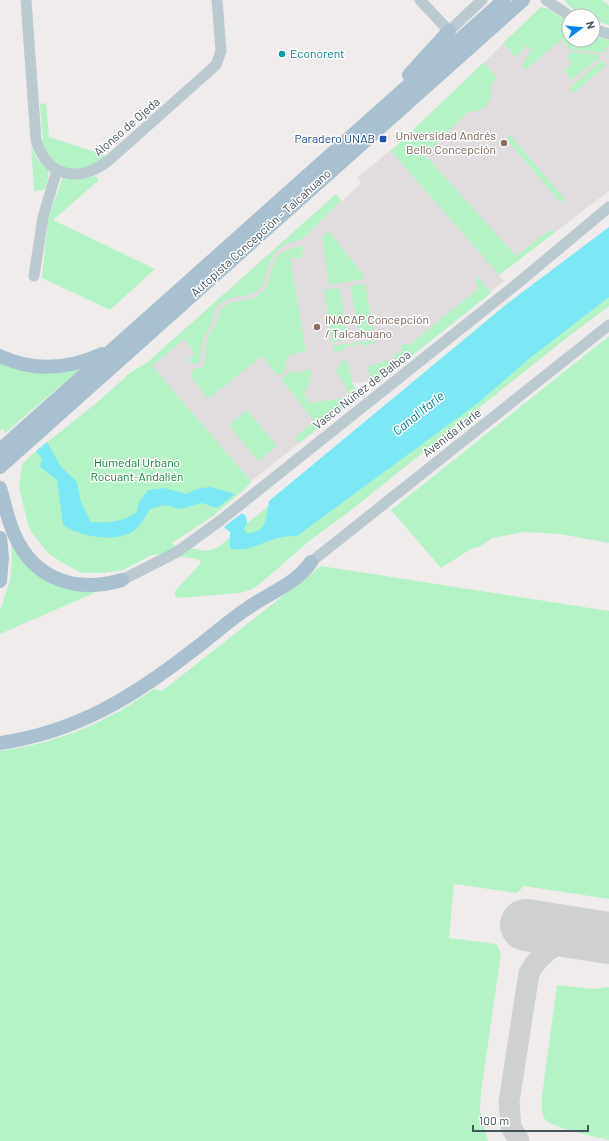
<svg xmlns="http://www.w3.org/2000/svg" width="609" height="1141" viewBox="0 0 609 1141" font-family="Barlow,sans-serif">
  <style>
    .education { fill: #e1ddde }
    .green { fill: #b4f3c6 }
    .water { fill: #7ce8f5 }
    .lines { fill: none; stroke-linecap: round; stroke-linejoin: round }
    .taxiway { stroke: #cfd0d2; stroke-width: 21 }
    .runway { stroke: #cfd0d2; stroke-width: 52 }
    .minor { stroke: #bbc9d1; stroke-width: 11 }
    .major { stroke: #a8c0cf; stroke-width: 14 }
    .culture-dot { fill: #0f9aa8; stroke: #fff; stroke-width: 1.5 }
    .transit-dot { fill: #1a4fb4; stroke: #fff; stroke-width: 1.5 }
    .education-dot { fill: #8d6e63; stroke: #fff; stroke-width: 1.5 }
    .labels { text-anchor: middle; stroke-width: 3; stroke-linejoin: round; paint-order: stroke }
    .culture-label { font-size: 12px; fill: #0d838f; stroke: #fff; text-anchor: start }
    .street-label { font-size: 12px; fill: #43535c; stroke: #fff }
    .education-label { font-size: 12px; fill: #785e54; stroke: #fff; text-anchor: end }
    .transit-label { font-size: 12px; fill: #164399; stroke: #fff; text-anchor: end }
    .park-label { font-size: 12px; fill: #0c853c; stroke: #fff }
    .water-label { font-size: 13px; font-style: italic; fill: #038292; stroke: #fff }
  </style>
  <rect width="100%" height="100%" fill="#f0ecec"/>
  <path class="education" d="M541,7L549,9L569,23V40H593V36L609,40V191L499,275L504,281L380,381L352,383L360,396L251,481L148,362L336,194L342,201L361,183L357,178L408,136Z"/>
  <g class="green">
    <path d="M564,0H602L609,6V25L593,20V16C582,16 571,9 564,0Z"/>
    <path d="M541,7L549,9L569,23V40H593V36L609,40V45L603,53L571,50L561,39L526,70L522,66L531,49L527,45L515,57L503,43Z"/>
    <path d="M571,52L599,55L600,57L571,80L564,71L572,63L567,57Z"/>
    <path d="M602,60L606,65L574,93L570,88Z"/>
    <path d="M484,62L497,78L490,86L492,97L486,106L482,109L467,113L425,155L516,256L551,229L554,233L499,275L391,151Z"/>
    <path d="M46,103L49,137L95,152L99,150L106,156L91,168L70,169L59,165L49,156L43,144L40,104Z"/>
    <path d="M510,135L565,199L560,202L506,139Z"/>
    <path d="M31,145L37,159L49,171L46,188L44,190L34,191Z"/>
    <path d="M96,176L99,180L53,220L155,269L110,310L42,278L48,219L63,177L78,180Z"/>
    <path d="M336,194L341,201L303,239L286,244L277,251L270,261L263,284L257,291L249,295L231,298L218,305L214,311L212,323L203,338L200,362L193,364L188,360L195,354L184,339L152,366L251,481L247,487L213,516L172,543L174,545L205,551L217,548L609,229V306L564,340L346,514L309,541L261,583L250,590L240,593L178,598L175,595V591L200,564L201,561L197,559L162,554L152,555L123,570L102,573H82L64,564L48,553L31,532L28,524L19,488L22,465L29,457L100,400L131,372L148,362Z"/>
    <path d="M329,231L364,276V279L329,285L322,237Z"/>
    <path d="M303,246L302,258H290L306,352C297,353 281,354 287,368L278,376L262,356L208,399L191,377L193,369L203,367C207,357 204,346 208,337C209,332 214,328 216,324C219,319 218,314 221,310C230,297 248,304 260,294C279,277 261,252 303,246Z"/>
    <path d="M478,277L491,293L380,381L370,382L368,366L394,359V354L402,352V345L410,344L479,288L475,281Z"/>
    <path d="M365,284L374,335L360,337L350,286Z"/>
    <path d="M339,288L344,309H342L347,339L332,342L324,290Z"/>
    <path d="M609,336V543L560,534L524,532L492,538L481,546L471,549L441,568L391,510Z"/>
    <path d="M374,340L375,343L363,347V344L345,346V350L334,352L333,346Z"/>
    <path d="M344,359L349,365L352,383L360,396L299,443L295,438L314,421L281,379L291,371L295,373L310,369L311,376L308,377L311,379L304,395L310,403L345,398L349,392L337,373H335Z"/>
    <path d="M0,361L84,366L5,433L3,429L0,430Z"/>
    <path d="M247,410L277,446L258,461L229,425Z"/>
    <path d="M11,537L27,563L95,591L94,593L0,634V610L10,581L12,556Z"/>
    <path d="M321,566L609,611V899L524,886L517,893L454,884L449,938L496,944L501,953L481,1092L480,1111L488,1141H0V751C58,743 106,723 154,689L162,691Z"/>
    <path d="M557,985L594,989L609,987V1140C596,1137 550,1128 544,1118C541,1112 542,1103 542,1096Z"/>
  </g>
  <g class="water">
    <path d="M609,227V297L530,358L478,403L297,536C288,536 278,537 269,541C257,545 243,553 230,548V532L224,527L242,513L246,516L247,523L244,529L246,533C268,533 266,517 269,501L508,303Z"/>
    <path d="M47,442L61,467L77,482L81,502L91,522C110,523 122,522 137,512L139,502L148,490L165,488L186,494L200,488L211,487L235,494L217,508L202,503L180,509L165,505L150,509C146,515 142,524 136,529C119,544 80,537 63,525L57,480L40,467L42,459L36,451Z"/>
  </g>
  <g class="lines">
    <path class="taxiway" d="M519,1141L511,1127L509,1102L529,973C544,946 565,939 594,935"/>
    <path class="runway" d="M526,925L609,938"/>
    <g class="minor">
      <path d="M26,0L36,140C47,177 78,183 107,162L216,65L221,51L217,0"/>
      <path d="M420,0L449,31L482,0"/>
      <path d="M546,0L570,16"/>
      <path d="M593,29L609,34"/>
      <path d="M34,276L43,217L57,170"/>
      <path d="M311,562L609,325"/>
      <path d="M122,580L177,552L221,520L518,283L609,207"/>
    </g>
    <g class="major">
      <path d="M409,75L449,31"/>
      <path d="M0,356C34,372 69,369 102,354"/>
      <path d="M0,450L504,0"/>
      <path d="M0,467L523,0"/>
      <path d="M0,488C5,505 8,522 16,538C36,581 79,593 122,580"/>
      <path d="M0,538L2,558L0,581"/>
      <path d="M0,743C76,732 133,697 192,651C211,637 228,621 248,608C269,593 296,584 311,562"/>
    </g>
  </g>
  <circle class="culture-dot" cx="282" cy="54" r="4"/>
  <rect class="transit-dot" x="379" y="135" width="8" height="8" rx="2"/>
  <g class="education-dot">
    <circle cx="504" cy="143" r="4"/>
    <circle cx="317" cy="327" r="4"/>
  </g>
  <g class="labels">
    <g class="culture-label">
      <text x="290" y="58">Econorent</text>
    </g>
    <g class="street-label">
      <text transform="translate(127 127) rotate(-41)" y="4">Alonso de Ojeda</text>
      <text transform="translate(261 233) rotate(-42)" y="4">Autopista Concepción - Talcahuano</text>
      <text transform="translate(362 390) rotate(-38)" y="4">Vasco Núñez de Balboa</text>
      <text transform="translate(452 433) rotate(-38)" y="4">Avenida Ifarle</text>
    </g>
    <g class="education-label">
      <text x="496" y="140">Universidad Andrés<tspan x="496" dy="14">Bello Concepción</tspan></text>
      <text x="325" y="324" text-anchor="start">INACAP Concepción<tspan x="325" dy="14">/ Talcahuano</tspan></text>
    </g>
    <g class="transit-label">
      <text x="375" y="143">Paradero UNAB</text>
    </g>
    <g class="park-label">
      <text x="137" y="467">Humedal Urbano<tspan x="137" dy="14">Rocuant-Andalién</tspan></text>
    </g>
    <g class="water-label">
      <text transform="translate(418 413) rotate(-39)" y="5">Canal Ifarle</text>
    </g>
  </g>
  <g transform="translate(581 28) rotate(74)"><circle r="19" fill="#ffffff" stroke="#b4babe"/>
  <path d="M0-3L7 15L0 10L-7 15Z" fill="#0584f1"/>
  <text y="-6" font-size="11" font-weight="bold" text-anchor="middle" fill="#43535c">N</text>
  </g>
  <path d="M473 1125v6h115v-6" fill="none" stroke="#43535c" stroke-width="2"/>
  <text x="479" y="1125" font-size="12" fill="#43535c" stroke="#ffffff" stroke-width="3" paint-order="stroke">100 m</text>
</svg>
